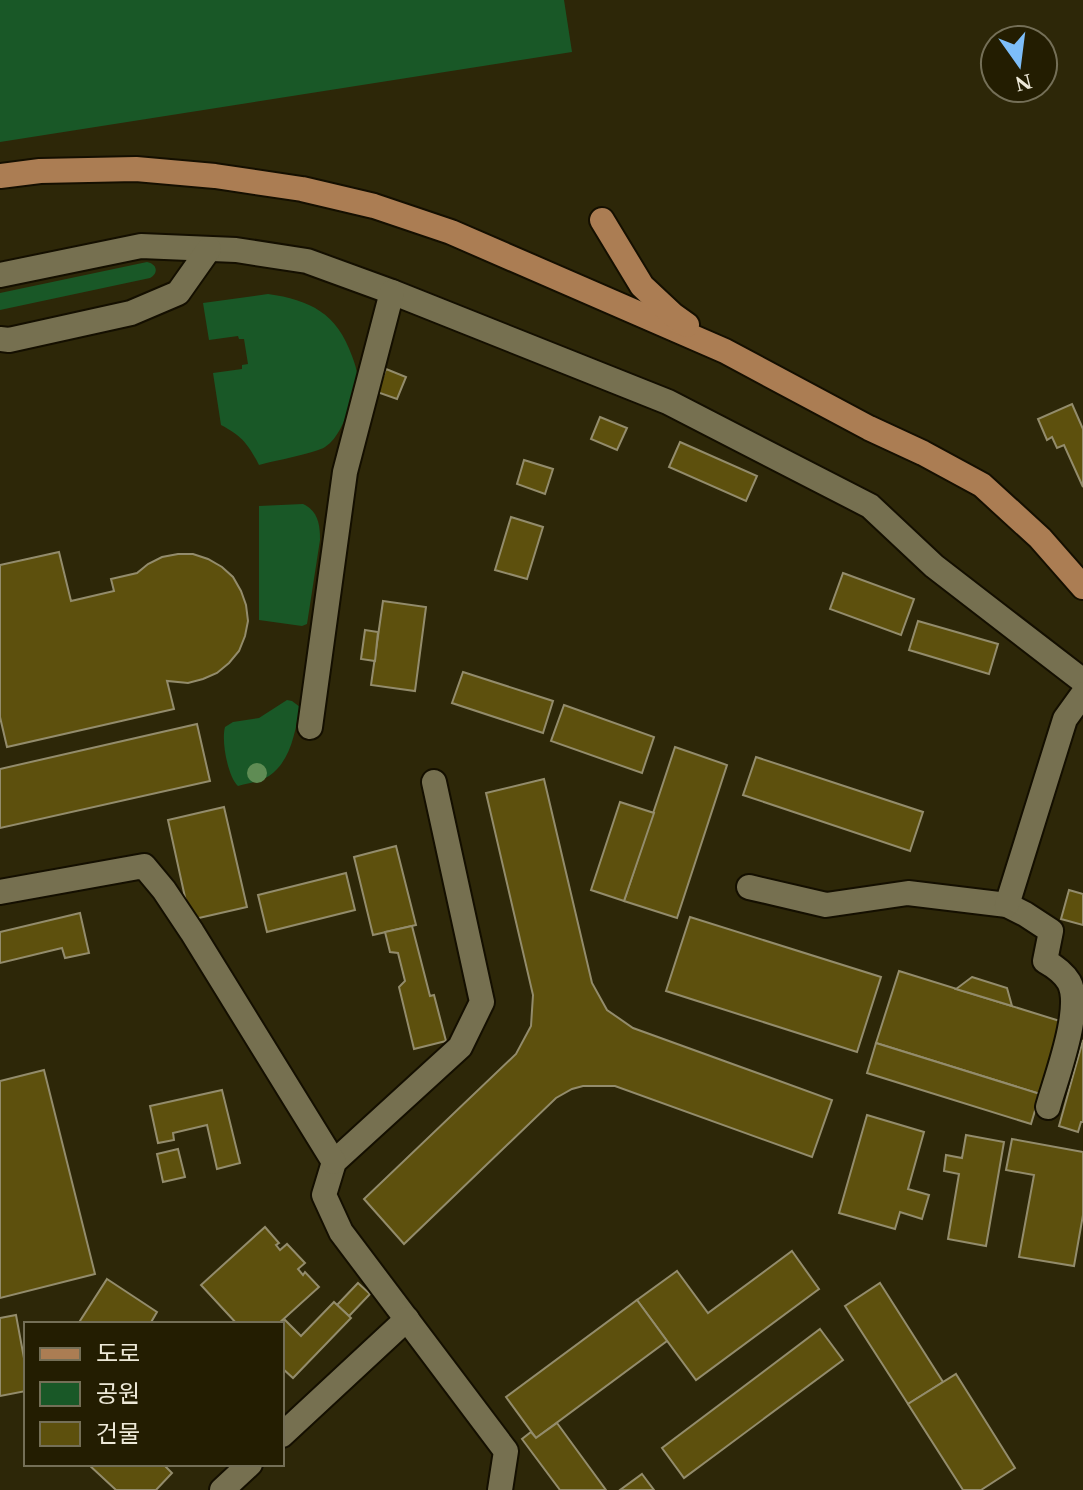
<svg xmlns="http://www.w3.org/2000/svg" width="1083" height="1490" viewBox="0 0 1083 1490" font-family="'Times New Roman','Noto Sans KR',serif">
  <style>
    .green { fill: #195827 }
    .building { fill: #5d500d; stroke: #938c6c; stroke-width: 2 }
    .lines { fill: none; stroke-linecap: round; stroke-linejoin: round }
    .minor-casing { stroke: #140f00; stroke-width: 28 }
    .major-casing { stroke: #140f00; stroke-width: 28 }
    .minor { stroke: #767050; stroke-width: 24 }
    .major { stroke: #ab7d53; stroke-width: 24 }
    .tree { fill: #5f8c54 }
  </style>
  <rect width="100%" height="100%" fill="#2d2708"/>
  <g class="green">
    <path d="M0,0H564L572,52L0,142Z"/>
    <path d="M147,262C157,264 159,273 150,278L0,310V293Z"/>
    <path d="M268,294C310,300 337,313 352,356C355,364 358,372 357,380C356,388 352,397 350,404C346,418 338,439 325,447C316,453 273,461 259,465C248,444 242,436 221,425L213,373L242,369V365L248,364L244,339H239L238,336L209,340L203,303Z"/>
    <path d="M303,504C318,511 320,524 320,540L307,624L302,626L259,620V506Z"/>
    <path d="M287,700L292,701L300,707C295,732 291,761 269,776C259,782 248,783 238,786C228,777 221,741 225,727L233,722L259,718Z"/>
  </g>
  <g class="building">
    <path d="M386,369L406,377L397,399L377,392Z"/>
    <path d="M1072,404L1083,429V487L1064,445L1057,448L1052,437L1047,440L1038,419Z"/>
    <path d="M600,417L627,428L617,450L591,439Z"/>
    <path d="M680,442L757,476L746,501L669,467Z"/>
    <path d="M524,460L553,469L545,494L517,484Z"/>
    <path d="M511,517L543,527L527,579L495,570Z"/>
    <path d="M59,552L71,601L114,591L111,579L137,573L148,564L162,557L178,554H193L208,559L222,567L233,577L241,591L246,605L248,621L245,636L239,651L229,663L217,673L203,679L188,683L167,681L174,709L7,747L0,717V565Z"/>
    <path d="M843,573L914,599L901,635L830,609Z"/>
    <path d="M383,601L426,607L415,691L371,685Z"/>
    <path d="M918,621L998,644L989,674L909,650Z"/>
    <path d="M365,630L378,632L375,661L361,659Z"/>
    <path d="M463,672L553,701L543,733L452,703Z"/>
    <path d="M564,705L654,737L642,773L551,741Z"/>
    <path d="M197,724L210,781L0,828V769Z"/>
    <path d="M675,747L727,765L677,918L624,901Z"/>
    <path d="M756,757L923,812L910,851L743,795Z"/>
    <path d="M544,779L592,983L607,1010L633,1028L832,1100L812,1157L615,1086H583L572,1089L556,1098L404,1244L364,1199L516,1054L531,1026L533,995L486,793Z"/>
    <path d="M620,802L654,813L624,901L591,890Z"/>
    <path d="M224,807L247,907L190,920L168,820Z"/>
    <path d="M396,846L416,925L373,935L354,857Z"/>
    <path d="M346,873L355,910L267,932L258,895Z"/>
    <path d="M1069,890L1083,894V925L1061,919Z"/>
    <path d="M80,913L89,953L65,958L62,948L0,963V932Z"/>
    <path d="M690,917L881,977L857,1052L666,991Z"/>
    <path d="M412,926L430,996L434,995L446,1041L414,1049L399,987L405,981L398,953L390,952L385,932Z"/>
    <path d="M899,971L1063,1022L1040,1094L876,1043Z"/>
    <path d="M972,977L1007,988L1012,1006L956,989Z"/>
    <path d="M1083,1040V1122H1081L1078,1132L1059,1126Z"/>
    <path d="M876,1043L1040,1094L1031,1124L867,1073Z"/>
    <path d="M44,1070L95,1274L0,1298V1081Z"/>
    <path d="M222,1090L240,1163L217,1169L207,1125L173,1133L174,1140L158,1143L150,1106Z"/>
    <path d="M867,1115L924,1132L908,1189L929,1195L922,1219L900,1212L895,1229L839,1213Z"/>
    <path d="M966,1135L1004,1142L986,1246L948,1239L959,1174L944,1171L946,1155L962,1158Z"/>
    <path d="M1012,1139L1083,1152V1215L1074,1266L1019,1257L1034,1175L1006,1170Z"/>
    <path d="M178,1149L185,1177L163,1182L157,1154Z"/>
    <path d="M265,1227L279,1243L276,1245L280,1250L287,1244L305,1263L298,1269L303,1275L305,1272L319,1287L278,1324H237L201,1285Z"/>
    <path d="M792,1251L819,1289L696,1380L637,1300L677,1271L708,1313Z"/>
    <path d="M107,1279L157,1312L150,1324H78Z"/>
    <path d="M358,1283L370,1294L349,1316L337,1305Z"/>
    <path d="M880,1283L943,1382L908,1404L845,1306Z"/>
    <path d="M637,1300L667,1341L536,1438L506,1397Z"/>
    <path d="M334,1302L351,1318L293,1378L282,1368L281,1324L285,1320L301,1336Z"/>
    <path d="M16,1315L26,1369V1391L0,1396V1318Z"/>
    <path d="M820,1329L843,1360L684,1478L662,1448Z"/>
    <path d="M956,1374L1015,1468L981,1490H963L908,1404Z"/>
    <path d="M557,1423L606,1490H560L522,1439L531,1432L536,1438Z"/>
    <path d="M88,1464H163L172,1473L156,1490H116Z"/>
    <path d="M642,1474L654,1490H620Z"/>
  </g>
  <g class="lines">
    <defs>
      <g id="minor">
        <path d="M0,275L141,246L236,250L307,261L392,292L668,402L870,506L934,566L1083,681"/>
        <path d="M0,339L9,340L131,313L178,293L209,249"/>
        <path d="M310,727L345,472L392,292"/>
        <path d="M434,782L482,1002L460,1047L334,1162L324,1195L341,1232L506,1451L500,1490"/>
        <path d="M749,887L826,905L908,893L1007,905L1025,914L1051,931L1045,961C1054,966 1063,972 1069,982C1083,1008 1056,1078 1048,1107"/>
        <path d="M0,892L144,866L164,890L192,932L334,1162"/>
        <path d="M1007,905L1065,719L1083,694"/>
        <path d="M282,1435L407,1319"/>
        <path d="M222,1490L250,1464"/>
      </g>
      <g id="major">
        <path d="M0,176L40,171L136,169L215,176L302,189L374,206L451,232L725,351L869,428L923,453L982,485L1040,538L1083,587"/>
        <path d="M602,220L642,286L673,315L687,325"/>
      </g>
    </defs>
    <use href="#minor" class="minor-casing"/>
    <use href="#major" class="major-casing"/>
    <use href="#minor" class="minor"/>
    <use href="#major" class="major"/>
  </g>
  <circle class="tree" cx="257" cy="773" r="10"/>
  <rect x="24" y="1322" width="260" height="144" fill="#231d01" stroke="#746f57" stroke-width="2"/>
  <rect x="40" y="1348" width="40" height="12" fill="#ab7d53" stroke="#746f57" stroke-width="2"/>
  <text x="96" y="1362" font-size="24" fill="#ede9d8">도로</text>
  <rect x="40" y="1382" width="40" height="24" fill="#195827" stroke="#746f57" stroke-width="2"/>
  <text x="96" y="1402" font-size="24" fill="#ede9d8">공원</text>
  <rect x="40" y="1422" width="40" height="24" fill="#5d500d" stroke="#746f57" stroke-width="2"/>
  <text x="96" y="1442" font-size="24" fill="#ede9d8">건물</text>
  <g transform="translate(1019 64) rotate(166)"><circle r="38" fill="#231d01" stroke="#746f57" stroke-width="2"/>
  <path d="M0-6L14 30L0 20L-14 30Z" fill="#7dbef9"/>
  <text y="-12" font-size="22" font-weight="bold" text-anchor="middle" fill="#ede9d8">N</text>
  </g>
</svg>
